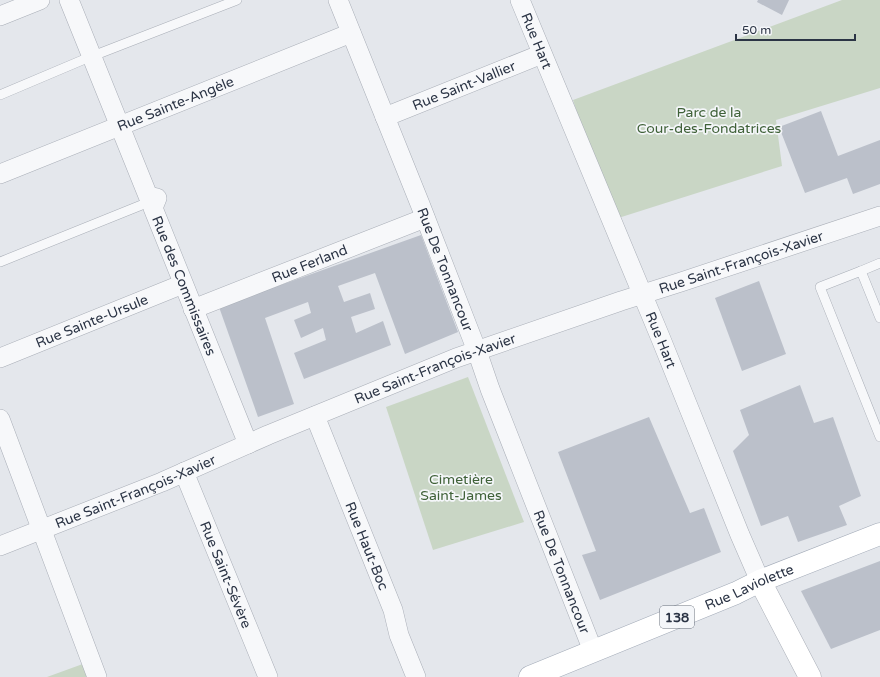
<svg xmlns="http://www.w3.org/2000/svg" width="880" height="677" viewBox="0 0 880 677" font-family="'Varela Round',sans-serif">
  <style>
    .green { fill: #c9d6c5 }
    .building { fill: #bbc0ca }
    .lines { fill: none; stroke-linecap: round; stroke-linejoin: round }
    .lane-casing { stroke: #a9aeb7; stroke-width: 10 }
    .street-casing { stroke: #a9aeb7; stroke-width: 20 }
    .secondary-casing { stroke: #a9aeb7; stroke-width: 23 }
    .primary-casing { stroke: #a3abb8; stroke-width: 23 }
    .lane { stroke: #f7f8fa; stroke-width: 9 }
    .street { stroke: #f7f8fa; stroke-width: 19 }
    .secondary { stroke: #fff; stroke-width: 22 }
    .primary { stroke: #fff; stroke-width: 22 }
    .labels { text-anchor: middle; stroke-width: 3.5; stroke-linejoin: round; paint-order: stroke }
    .shield { fill: #f4f6f9; stroke: #676e7b; stroke-width: 1 }
    .shield-label { font-size: 13px; font-weight: bold; fill: #2b3445 }
    .street-label { font-size: 14px; fill: #2b3445; stroke: #f4f6f9 }
    .park-label { font-size: 14px; fill: #3f6138; stroke: #f4f6f9 }
  </style>
  <rect width="100%" height="100%" fill="#e4e7ec"/>
  <g class="green">
    <path d="M842,0H880V88L776,120L782,166L612,220L573,100Z"/>
    <path d="M468,377L524,522L433,550L386,407Z"/>
    <path d="M91,661L97,677H47Z"/>
  </g>
  <g class="building">
    <path d="M758,0H789L782,15L757,2Z"/>
    <path d="M821,111L838,156L880,140V184L853,194L847,178L805,193L779,127Z"/>
    <path d="M421,235L458,332L405,354L375,273L338,286L344,302L370,293L375,309L351,317L356,333L383,321L391,345L304,379L294,353L326,340L323,328L301,338L294,320L311,313L308,302L265,318L294,404L258,417L219,307Z"/>
    <path d="M759,281L786,354L742,371L715,298Z"/>
    <path d="M800,385L814,423L833,417L861,496L839,506L847,525L798,542L788,516L761,526L733,451L749,435L740,410Z"/>
    <path d="M649,417L690,513L704,508L721,552L600,600L582,555L596,551L558,452Z"/>
    <path d="M880,561V630L831,649L801,591Z"/>
  </g>
  <g class="lines">
    <defs>
      <g id="lane">
        <path d="M0,95L85,59L237,0"/>
        <path d="M0,262L154,200"/>
        <path d="M861,271L880,263"/>
        <path d="M880,318L861,271L820,287L880,437"/>
      </g>
      <g id="street">
        <path id="s1" d="M69,0L148,196L157,198L153,208L248,444"/>
        <path id="s2" d="M338,0L420,204L477,351L490,389L593,651"/>
        <path id="s3" d="M520,0L661,339L740,535L760,581"/>
        <path d="M0,16L40,0"/>
        <path id="s4" d="M385,117L542,54"/>
        <path id="s5" d="M0,174L351,33"/>
        <path id="s6" d="M193,309L425,218"/>
        <path id="s7" d="M0,358L183,284"/>
        <path id="s8" d="M315,416L393,610L399,635L416,677"/>
        <path d="M0,419L97,677"/>
        <path id="s9" d="M184,472L268,677"/>
        <path id="s10" d="M0,546L162,482L268,435L456,358L621,301L681,282L880,216"/>
      </g>
      <path id="secondary" d="M760,581L810,677"/>
      <g id="primary">
        <path id="s11" d="M530,677L736,593L760,581L880,534"/>
      </g>
    </defs>
    <use href="#lane" class="lane-casing"/>
    <use href="#street" class="street-casing"/>
    <use href="#secondary" class="secondary-casing"/>
    <use href="#primary" class="primary-casing"/>
    <use href="#lane" class="lane"/>
    <use href="#street" class="street"/>
    <use href="#secondary" class="secondary"/>
    <use href="#primary" class="primary"/>
  </g>
  <g class="labels">
    <rect class="shield" x="660" y="606" width="34" height="22" rx="3"/>
    <g class="shield-label">
      <text x="677" y="622">138</text>
    </g>
    <g class="street-label">
      <text dy="5" stroke="none"><textPath href="#s3" startOffset="44">Rue Hart</textPath></text>
      <text dy="5" stroke="none"><textPath href="#s4" startOffset="85">Rue Saint-Vallier</textPath></text>
      <text dy="5" stroke="none"><textPath href="#s5" startOffset="189">Rue Sainte-Angèle</textPath></text>
      <text dy="5" stroke="none"><textPath href="#s10" startOffset="794">Rue Saint-François-Xavier</textPath></text>
      <text dy="5" stroke="none"><textPath href="#s6" startOffset="125">Rue Ferland</textPath></text>
      <text dy="5" stroke="none"><textPath href="#s2" startOffset="290">Rue De Tonnancour</textPath></text>
      <text dy="5" stroke="none"><textPath href="#s1" startOffset="315">Rue des Commissaires</textPath></text>
      <text dy="5" stroke="none"><textPath href="#s7" startOffset="99">Rue Sainte-Ursule</textPath></text>
      <text dy="5" stroke="none"><textPath href="#s3" startOffset="368">Rue Hart</textPath></text>
      <text dy="5" stroke="none"><textPath href="#s10" startOffset="470">Rue Saint-François-Xavier</textPath></text>
      <text dy="5" stroke="none"><textPath href="#s10" startOffset="146">Rue Saint-François-Xavier</textPath></text>
      <text dy="5" stroke="none"><textPath href="#s8" startOffset="140">Rue Haut-Boc</textPath></text>
      <text dy="5" stroke="none"><textPath href="#s2" startOffset="614">Rue De Tonnancour</textPath></text>
      <text dy="5" stroke="none"><textPath href="#s9" startOffset="111">Rue Saint-Sévère</textPath></text>
      <text dy="5" stroke="none"><textPath href="#s11" startOffset="237">Rue Laviolette</textPath></text>
    </g>
    <g class="park-label">
      <text x="709" y="117">Parc de la<tspan x="709" dy="16">Cour-des-Fondatrices</tspan></text>
      <text x="461" y="484">Cimetière<tspan x="461" dy="16">Saint-James</tspan></text>
    </g>
  </g>
  <path d="M736 34v6h119v-6" fill="none" stroke="#2b3445" stroke-width="2"/>
  <text x="742" y="34" font-size="12" fill="#2b3445" stroke="#f4f6f9" stroke-width="3" paint-order="stroke">50 m</text>
</svg>
